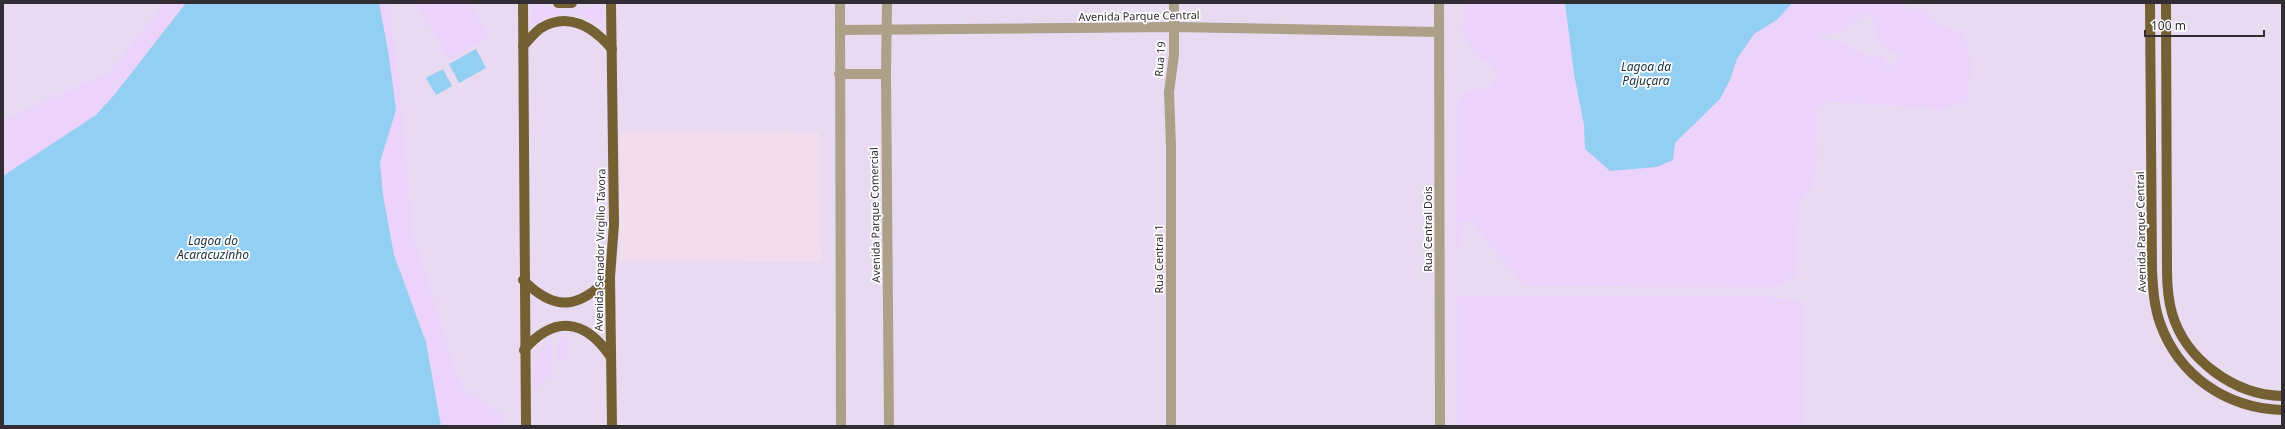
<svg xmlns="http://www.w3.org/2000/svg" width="2285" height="429" viewBox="0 0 2285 429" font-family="'Noto Sans',sans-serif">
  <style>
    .built { fill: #e8dbf1 }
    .medical { fill: #f1ddec }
    .green { fill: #ecd3fc; fill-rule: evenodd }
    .water { fill: #93cef3 }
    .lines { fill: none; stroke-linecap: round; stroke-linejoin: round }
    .minor { stroke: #aca088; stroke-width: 10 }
    .major { stroke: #756033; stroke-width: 10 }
    .labels { text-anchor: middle; stroke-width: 3.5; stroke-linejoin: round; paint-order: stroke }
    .street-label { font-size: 11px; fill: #312d33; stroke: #fff }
    .water-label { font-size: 12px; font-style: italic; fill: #132f3e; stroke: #fff }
  </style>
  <rect width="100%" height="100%" fill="#f3eafa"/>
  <rect class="built" x="3" y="3" width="2279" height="423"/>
  <path class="medical" d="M620,131L819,133L821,262L620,261Z"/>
  <g class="green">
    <path d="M164,3H186L115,94L96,115L3,176V120L109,72Z"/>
    <path d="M379,3H389L399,78L413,233L457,374L468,392L501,414L505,426H441L426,342L394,255L383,195L380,162L396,110L389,56Z"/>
    <path d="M416,3H471L490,37L448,61Z"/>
    <path d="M531,3C543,3 554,11 567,12C580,12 590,3 603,3V27C581,9 553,10 531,26Z"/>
    <path d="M1468,3H1565L1574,74L1584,125L1585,149L1675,143L1730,80L1737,59L1754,34L1778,19L1792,3H1905L1907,12L1921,7L1941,26L1962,32C1974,52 1971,80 1967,102L1943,109L1836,102H1827L1817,108L1818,157L1812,187L1799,204L1796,277L1777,287L1525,286L1496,254L1473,223L1463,221L1460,247L1455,250L1457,102L1468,90L1487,89L1495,80L1494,70L1487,62L1477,58L1462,33L1463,10ZM1871,10L1872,22L1881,44L1901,57L1888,65L1883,56L1868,57L1844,42L1817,38L1846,30Z"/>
    <path d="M1456,296H1769L1804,303V426H1457Z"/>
    <path d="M569,337L567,356L558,367V338Z"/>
    <path d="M551,341L552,374L535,391C535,372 532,350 551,341Z"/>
  </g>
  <g class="water">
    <path d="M186,3H379L389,56L396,110L380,162L383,195L394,255L426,342L441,426H3V176L96,115L115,94Z"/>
    <path d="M1565,3H1792L1778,19L1754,34L1737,59L1730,80L1720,99L1675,143L1673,160L1657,167L1610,171L1585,149L1584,125L1574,74Z"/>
    <path d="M476,49L486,68L459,83L449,64Z"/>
    <path d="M443,69L452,86L436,95L426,78Z"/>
  </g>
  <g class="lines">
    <g class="minor">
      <path d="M840,3L841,426"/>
      <path d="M887,3L886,74L889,426"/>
      <path d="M1439,3L1440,426"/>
      <path d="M840,30L1174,27L1439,32"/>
      <path d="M839,74H886"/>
      <path d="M1171,426V146L1169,92L1174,55V3"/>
    </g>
    <g class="major">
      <path d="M523,3L526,426"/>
      <path d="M558,3H572"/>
      <path d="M611,3L614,224L610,277L612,426"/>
      <path d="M2150,3L2152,271C2153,288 2154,306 2160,323C2179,376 2226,408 2282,410"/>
      <path d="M2166,3L2167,270C2167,285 2168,299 2172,313C2185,359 2234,395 2282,396"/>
      <path d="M523,46C529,40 534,33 541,28C569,11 594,28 612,49"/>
      <path d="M523,280C556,313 579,308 610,277"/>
      <path d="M524,350C554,315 585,319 610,356"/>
    </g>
  </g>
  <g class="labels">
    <g class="street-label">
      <text transform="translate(1139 16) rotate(-1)" y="4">Avenida Parque Central</text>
      <text transform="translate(1160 59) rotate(-85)" y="4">Rua 19</text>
      <text transform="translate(875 215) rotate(-91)" y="4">Avenida Parque Comercial</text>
      <text transform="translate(1428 229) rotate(-90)" y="4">Rua Central Dois</text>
      <text transform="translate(2141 232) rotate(-91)" y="4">Avenida Parque Central</text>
      <text transform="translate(600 250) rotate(-89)" y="4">Avenida Senador Virgílio Távora</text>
      <text transform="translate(1159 259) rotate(-90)" y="4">Rua Central 1</text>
    </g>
    <g class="water-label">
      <text x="1646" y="71">Lagoa da<tspan x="1646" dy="14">Pajuçara</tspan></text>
      <text x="213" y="245">Lagoa do<tspan x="213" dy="14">Acaracuzinho</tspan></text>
    </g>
  </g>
  <rect width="2285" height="429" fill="none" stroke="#312d33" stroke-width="8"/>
  <path d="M2145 30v6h119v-6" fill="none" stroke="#312d33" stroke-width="2"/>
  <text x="2151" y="30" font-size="12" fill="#312d33" stroke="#ffffff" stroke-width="3" paint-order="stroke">100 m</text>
</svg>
